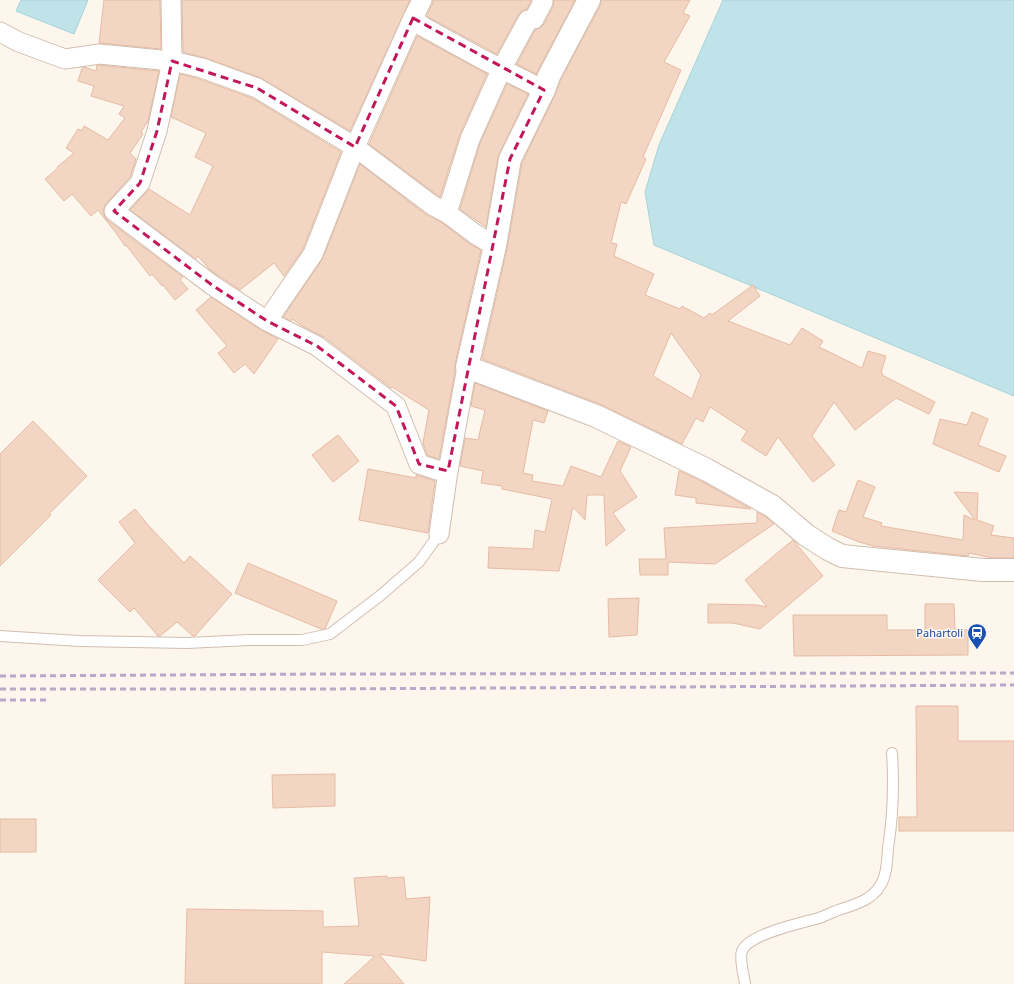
<svg xmlns="http://www.w3.org/2000/svg" width="1014" height="984" viewBox="0 0 1014 984" font-family="'Noto Sans',sans-serif">
  <style>
    .water { fill: #bfe3e8; stroke: #a5d3da }
    .building { fill: #f3d5c3; stroke: #e6bba3; fill-rule: evenodd }
    .lines { fill: none; stroke-linecap: round; stroke-linejoin: round }
    .service-casing { stroke: #d1beb0; stroke-width: 12 }
    .minor-casing { stroke: #d1beb0; stroke-width: 21 }
    .tertiary-casing { stroke: #d1beb0; stroke-width: 24 }
    .service { stroke: #fff; stroke-width: 10 }
    .minor { stroke: #fff; stroke-width: 19 }
    .tertiary { stroke: #fff; stroke-width: 22 }
    .rail { stroke: #b9a8c9; stroke-width: 3; stroke-dasharray: 6 4; stroke-linecap: butt }
    .marked { fill: none; stroke: #c2185b; stroke-width: 3; stroke-dasharray: 8 5; stroke-linejoin: round }
    .labels { text-anchor: middle; stroke-width: 3; stroke-linejoin: round; paint-order: stroke }
    .transit-label { font-size: 11px; fill: #164399; stroke: #fffaf3; text-anchor: end }
  </style>
  <rect width="100%" height="100%" fill="#fdf6ec"/>
  <g class="water">
    <path d="M21,0H88L74,34L16,11Z"/>
    <path d="M723,0H1014V396L654,245L645,192L659,145Z"/>
  </g>
  <g class="building">
    <path d="M104,0H160L161,49L99,43Z"/>
    <path d="M182,0H410L350,131L261,78L206,58L183,52Z"/>
    <path d="M433,0H531V1L527,9L522,11L518,15L497,54L428,17L427,15L432,5Z"/>
    <path d="M554,0H575L536,74L517,64L535,30L540,28L544,24L553,7Z"/>
    <path d="M601,0H690L683,13L690,16L664,62L681,70L643,157L646,159L626,204L621,202L611,243L617,244L614,256L654,274L645,295L680,309L682,306L704,318L710,313L712,315L753,285L760,296L728,321L790,345L802,328L823,341L819,347L862,368L868,351L886,356L881,373L883,374L882,375L935,402L929,414L896,398L855,430L834,402L812,436L835,465L813,482L778,437L766,456L741,440L747,431L710,407L703,422L696,418L682,444L600,404L482,359L507,249L522,163L555,95L560,81L600,6ZM671,333L701,375L692,399L653,376Z"/>
    <path d="M417,36L487,74L460,134L440,197L369,144Z"/>
    <path d="M97,65L159,71L148,121L141,132L143,134L130,153L136,159L130,177L106,204L103,209L104,215L107,220L183,277L180,280L188,289L175,300L163,285L162,286L152,274L150,276L126,245L125,246L116,233L98,210L91,216L72,194L64,201L45,179L58,168L57,167L74,153L66,148L78,129L82,131L84,126L108,140L125,118L119,114L124,106L91,96L94,86L78,81L82,68L84,67L96,71Z"/>
    <path d="M180,74L199,79L252,98L341,152L303,249L284,276L274,263L240,290L210,270L198,256L196,259L130,210L149,189L190,215L213,166L195,157L206,133L171,117Z"/>
    <path d="M507,84L528,94L498,157L486,227L460,209L480,143Z"/>
    <path d="M360,164L425,214L441,222L468,243L481,250L455,364V371L439,459L427,455L423,443L429,410L392,387L391,388L324,337L304,327L292,319L291,321L283,317L323,258Z"/>
    <path d="M211,297L261,330L278,339L254,374L245,364L234,373L218,353L227,346L196,310Z"/>
    <path d="M475,383L548,411L544,423L533,420L523,473L533,475L532,481L563,486L571,466L601,477L618,441L631,447L620,471L637,497L613,513L625,530L606,546L604,495H587L585,520L573,507L559,571L488,568L489,547L533,549L535,530L545,532L552,499L502,489V486L481,483L483,471L460,466L465,438L478,440L485,410L471,406Z"/>
    <path d="M972,412L988,419L978,445L1006,456L999,472L933,444L940,419L967,425Z"/>
    <path d="M33,421L87,476L49,514L51,515L0,566V454Z"/>
    <path d="M338,435L359,461L333,482L312,455Z"/>
    <path d="M368,469L416,478V475L435,481L428,533L359,520Z"/>
    <path d="M679,471L682,472L701,481L751,509L696,503V498L675,495Z"/>
    <path d="M858,480L875,487L863,517L882,523L881,526L963,540L964,515L975,520L954,492L978,493L977,520L994,526L991,535L1014,538V558H992L969,553L968,556L873,546L859,542L832,531L839,510L846,512Z"/>
    <path d="M135,509L148,525L184,563L190,556L232,594L195,636H193L177,622L160,636H158L134,608L130,612L98,580L135,543L119,522Z"/>
    <path d="M757,512L765,516L774,524L715,564L668,562V575H640L639,559H666L664,528L757,523Z"/>
    <path d="M793,540L823,576L760,629L733,623H708V604L758,605L767,607L745,580Z"/>
    <path d="M248,563L337,601L325,629H321L235,593Z"/>
    <path d="M639,598L637,635L609,637L608,599Z"/>
    <path d="M925,604H954L955,630H968V655L794,656L793,615H887V630H925Z"/>
    <path d="M916,706H958V741H1014V831H899V817H917Z"/>
    <path d="M335,774V806L273,808L272,775Z"/>
    <rect x="0" y="819" width="36" height="33"/>
    <path d="M387,876V878L404,877L406,899L430,897L426,961L379,954L404,984H344L375,956L322,952V984H185L187,909L323,911V927L359,926L354,878Z"/>
  </g>
  <g class="lines">
    <defs>
      <g id="service">
        <path d="M0,636L79,641L187,643L249,640H302L330,634L381,595L419,562L439,534"/>
        <path d="M745,984C744,975 739,959 742,951C748,934 802,923 819,918C825,916 830,913 836,911C852,905 870,902 880,886C887,875 887,861 888,848C893,817 894,785 892,753"/>
      </g>
      <g id="minor">
        <path d="M171,0L172,61L157,131L140,183L114,211L212,285L267,321L317,346L396,406L419,464L437,470L448,471"/>
        <path d="M413,18L422,26L480,58L544,90"/>
        <path d="M0,32L19,42L65,59L99,54L172,61L202,68L257,88L355,147L432,205L447,213L475,234L495,246"/>
        <path d="M447,213L470,139L502,68L528,20L534,19L543,2L542,0"/>
        <path d="M267,321L313,254L355,147L413,18L422,0"/>
        <path d="M439,534L448,471L467,367"/>
      </g>
      <path id="tertiary" d="M589,0L549,76L544,90L510,159L495,246L467,367L596,416L707,470L772,506L806,535L828,549L842,556L983,570H1014"/>
    </defs>
    <use href="#service" class="service-casing"/>
    <use href="#minor" class="minor-casing"/>
    <use href="#tertiary" class="tertiary-casing"/>
    <use href="#service" class="service"/>
    <use href="#minor" class="minor"/>
    <use href="#tertiary" class="tertiary"/>
    <g class="rail">
      <path d="M0,676L324,674L1014,673"/>
      <path d="M0,689H324L1014,685"/>
      <path d="M0,700H46"/>
    </g>
  </g>
  <path class="marked" d="M413,18L544,90L510,159L448,471L419,464L396,406L317,346L267,321L212,285L114,211L140,183L157,131L172,61L257,88L355,147Z"/>
  <defs>
    <symbol id="station-pin" viewBox="-11 -11 22 30"><path d="M0 17L-7.5 6A9.5 9.5 0 1 1 7.5 6Z" fill="#1a4fb4" stroke="#fffaf3"/><path d="M-3-6H3Q5-6 5-4V2Q5 4 3 4L4.5 6H3L1.5 4h-3L-3 6H-4.5L-3 4Q-5 4-5 2V-4Q-5-6-3-6ZM-3.5-4v3h7v-3ZM-3.5 1v1.5H-2V1ZM2 1v1.5H3.5V1Z" fill="#fff"/></symbol>
  </defs>
  <g fill-rule="evenodd">
    <use href="#station-pin" x="966" y="622" width="22" height="30"/>
  </g>
  <g class="labels">
    <g class="transit-label">
      <text x="963" y="637">Pahartoli</text>
    </g>
  </g>
</svg>
